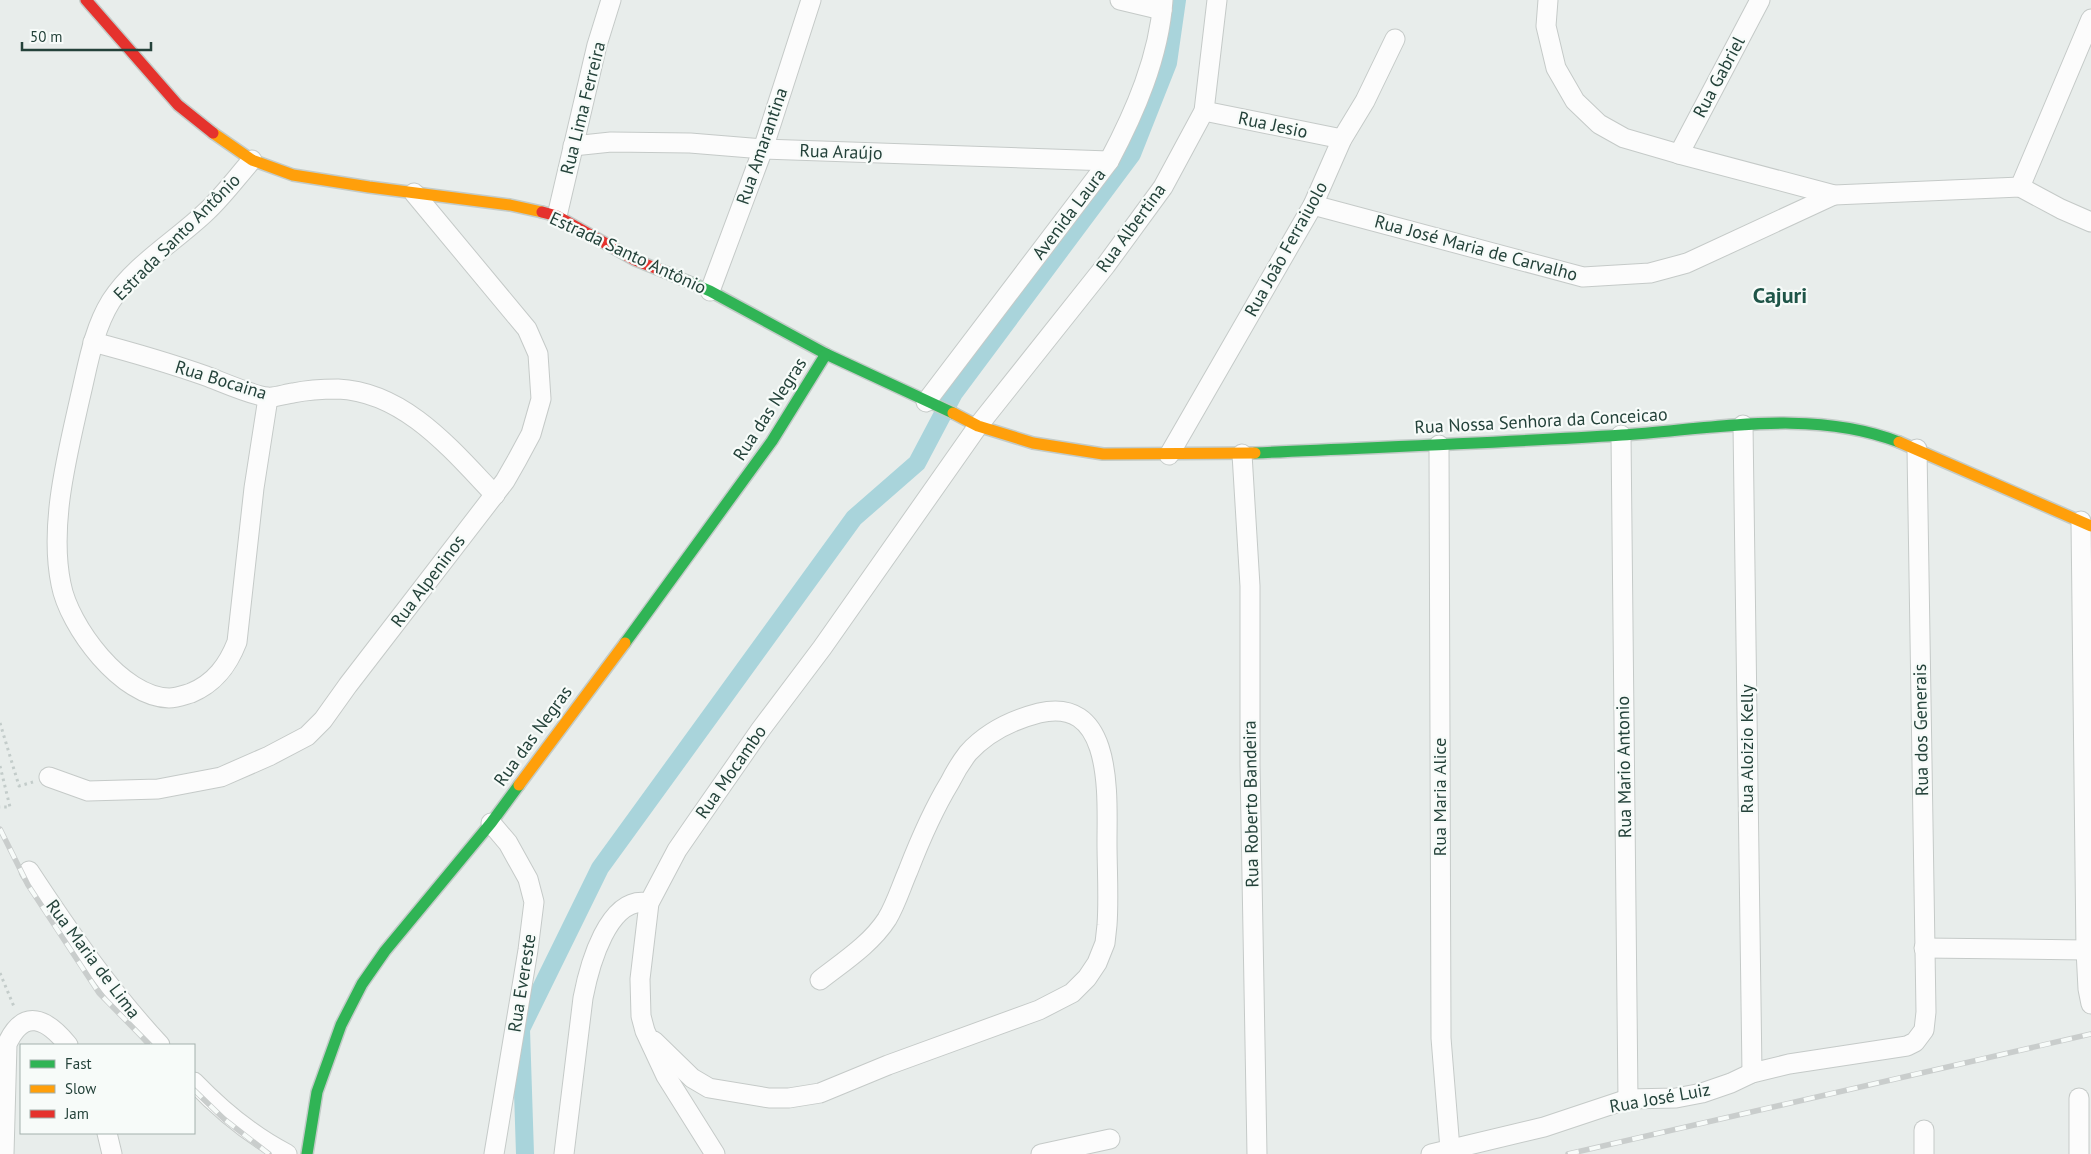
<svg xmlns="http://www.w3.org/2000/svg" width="2091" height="1154" viewBox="0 0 2091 1154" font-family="'PT Sans',sans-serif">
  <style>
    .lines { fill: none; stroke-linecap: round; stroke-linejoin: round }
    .canal { stroke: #a9d4db; stroke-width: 18 }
    .street-casing { stroke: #c5cac8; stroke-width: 21 }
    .fast-casing { stroke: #c3cbc8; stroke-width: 14 }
    .slow-casing { stroke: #c3cbc8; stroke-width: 14 }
    .jam-casing { stroke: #c3cbc8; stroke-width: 14 }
    .path { stroke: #c3ccca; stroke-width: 3; stroke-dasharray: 2.5 4; stroke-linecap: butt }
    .street { stroke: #fcfcfc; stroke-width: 19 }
    .fast { stroke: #30b455; stroke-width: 11 }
    .slow { stroke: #ff9f0a; stroke-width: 11 }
    .jam { stroke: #e5322d; stroke-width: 11 }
    .rail-casing { stroke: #c9cdcc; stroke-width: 5.5 }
    .rail { stroke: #f7fbf9; stroke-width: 4; stroke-dasharray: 11; stroke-linecap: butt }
    .labels { text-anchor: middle; stroke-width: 4.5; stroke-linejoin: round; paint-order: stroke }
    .street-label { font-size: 18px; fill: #24423a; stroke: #f7fbf9 }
    .district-label { font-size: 22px; font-weight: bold; fill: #1f5548; stroke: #f7fbf9 }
  </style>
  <rect width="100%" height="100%" fill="#e8edeb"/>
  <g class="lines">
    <path class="canal" d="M525,1154L521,1029L600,868L854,518L917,463L954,393L1132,154L1168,63L1177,0"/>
    <defs>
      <g id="street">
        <path d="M1120,0L1162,10"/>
        <path d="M1548,0L1546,26L1556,68L1575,101L1599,124L1624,138L1679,154L1834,195L2020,187L2061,209L2091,222"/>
        <path d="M1204,111L1342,139"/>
        <path d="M573,146L611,142L690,143L763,149L1109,161"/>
        <path d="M1679,154L1760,0"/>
        <path d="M252,160C237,177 223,196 207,211C176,241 135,264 111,301C93,330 88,365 80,398C67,456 49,525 61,584C69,627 122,697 169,698C177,698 184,695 191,693C215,683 228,665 237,642L254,488L268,398"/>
        <path d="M2020,187L2091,19"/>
        <path d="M1313,205L1583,277L1650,273L1687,263L1834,195"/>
        <path d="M557,216L597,45L611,0"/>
        <path d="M710,291L763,149L811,0"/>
        <path d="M93,342C131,352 169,363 206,376C222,382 251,395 267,397C275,398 285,394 293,393C307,390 323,389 338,389C405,392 452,450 495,495"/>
        <path d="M926,402L1109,161C1135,112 1159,57 1163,0"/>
        <path d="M1743,425L1752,1073"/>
        <path d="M1621,435L1628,1099"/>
        <path d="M1439,445L1441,1038L1450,1149"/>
        <path d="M1242,454L1250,586V765L1257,1154"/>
        <path d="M1169,455L1313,205L1342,139L1365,101L1395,39"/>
        <path d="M2081,521L2086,950L2088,989L2091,1004"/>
        <path d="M49,777L88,791L158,789L221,777L269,756L307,736L323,720L348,685L505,481L517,460L531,434L541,399L538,354L527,329L414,193"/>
        <path d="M491,823L508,843L528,879L534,902L528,950L494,1154"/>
        <path d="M29,871C69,932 110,991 160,1045"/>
        <path d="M1924,948L2086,950"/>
        <path d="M654,1041L692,1078L709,1088L769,1098H789L820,1093L888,1065L1039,1010L1072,993L1087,978L1097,963L1105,943L1107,925C1109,898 1107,870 1107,842C1107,797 1114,695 1039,713C1012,720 987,732 968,753C961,762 955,772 950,782C933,810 920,840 908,871C901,887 896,904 887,919C871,944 843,962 820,980"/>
        <path d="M194,1082C221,1110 252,1136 287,1154"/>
        <path d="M2079,1098V1154"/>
        <path d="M1924,1130V1154"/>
        <path d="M107,1133L112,1154"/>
        <path d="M4,1154L7,1044C24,1007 47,1019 68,1045"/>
        <path d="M564,1154L583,998C589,967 608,894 649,903"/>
        <path d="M715,1154L666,1076L645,1031L641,1016L640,979L649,903L677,850L697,821L761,729L822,648L978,426L1106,265L1163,187L1204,111L1217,0"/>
        <path d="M1041,1154L1110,1139"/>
        <path d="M1431,1154L1544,1127L1628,1099L1676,1098L1702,1093L1731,1083L1752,1073L1789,1064L1907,1046L1915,1042L1924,1030L1926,1012L1917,449"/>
      </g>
      <g id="fast">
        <path d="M665,272L710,291L826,354L953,413"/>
        <path d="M1255,453C1377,447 1499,443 1622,435C1712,429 1812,408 1899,442"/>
        <path d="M625,643L772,441L826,354"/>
        <path d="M307,1154L317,1092L341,1025L362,984L385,951L491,823L519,785"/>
      </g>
      <g id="slow">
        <path d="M213,133L252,160L293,175L369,187L510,205L542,212"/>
        <path d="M953,413L978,426L1033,443L1103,454L1255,453"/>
        <path d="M1899,442L2091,526"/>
        <path d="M519,785L625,643"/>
      </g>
      <g id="jam">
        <path d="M86,0L178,105L213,133"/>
        <path d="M542,212L557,216L635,260L665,272"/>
      </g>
    </defs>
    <use href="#street" class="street-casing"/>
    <use href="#fast" class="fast-casing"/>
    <use href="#slow" class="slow-casing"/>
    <use href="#jam" class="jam-casing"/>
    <g class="path">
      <path d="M0,723L19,786L33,782"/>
      <path d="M0,766L10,807H0"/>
      <path d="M0,973L15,1009"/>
    </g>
    <use href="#street" class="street"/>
    <use href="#fast" class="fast"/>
    <use href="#slow" class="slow"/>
    <use href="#jam" class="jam"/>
    <defs>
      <g id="rail">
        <path d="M0,829L28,885L99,993L150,1045"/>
        <path d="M194,1090L224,1119L269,1154"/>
        <path d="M1568,1154L2091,1034"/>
      </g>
    </defs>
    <use href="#rail" class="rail-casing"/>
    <use href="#rail" class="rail"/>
  </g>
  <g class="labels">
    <g class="street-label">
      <text transform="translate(1719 77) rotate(-62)" y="6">Rua Gabriel</text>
      <text transform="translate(583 108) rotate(-76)" y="6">Rua Lima Ferreira</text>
      <text transform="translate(1273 125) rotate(12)" y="6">Rua Jesio</text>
      <text transform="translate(762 146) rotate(-71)" y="6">Rua Amarantina</text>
      <text transform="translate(841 152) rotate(2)" y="6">Rua Araújo</text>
      <text transform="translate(1069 214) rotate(-53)" y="6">Avenida Laura</text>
      <text transform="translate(1131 228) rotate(-54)" y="6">Rua Albertina</text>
      <text transform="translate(177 237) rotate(-45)" y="6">Estrada Santo Antônio</text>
      <text transform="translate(1476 248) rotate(15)" y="6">Rua José Maria de Carvalho</text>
      <text transform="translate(1286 249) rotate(-61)" y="6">Rua João Ferraiuolo</text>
      <text transform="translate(628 253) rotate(25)" y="6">Estrada Santo Antônio</text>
      <text transform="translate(221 380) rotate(17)" y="6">Rua Bocaina</text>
      <text transform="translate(770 409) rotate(-57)" y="6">Rua das Negras</text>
      <text transform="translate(1541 421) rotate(-3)" y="6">Rua Nossa Senhora da Conceicao</text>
      <text transform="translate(428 581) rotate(-53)" y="6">Rua Alpeninos</text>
      <text transform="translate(1921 730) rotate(-91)" y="6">Rua dos Generais</text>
      <text transform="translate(533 736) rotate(-54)" y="6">Rua das Negras</text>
      <text transform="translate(1747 749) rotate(-90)" y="6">Rua Aloizio Kelly</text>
      <text transform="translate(1624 767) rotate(-91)" y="6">Rua Mario Antonio</text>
      <text transform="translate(731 772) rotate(-55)" y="6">Rua Mocambo</text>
      <text transform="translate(1440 797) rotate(-90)" y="6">Rua Maria Alice</text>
      <text transform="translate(1251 804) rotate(-91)" y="6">Rua Roberto Bandeira</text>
      <text transform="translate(93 959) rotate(53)" y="6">Rua Maria de Lima</text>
      <text transform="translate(522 983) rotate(-81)" y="6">Rua Evereste</text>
      <text transform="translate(1660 1098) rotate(-10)" y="6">Rua José Luiz</text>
    </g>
    <g class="district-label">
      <text x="1780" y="303">Cajuri</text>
    </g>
  </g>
  <rect x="20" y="1044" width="175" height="90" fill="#f7fbf9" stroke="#a3b1ad"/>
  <rect x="30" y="1060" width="25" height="8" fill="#30b455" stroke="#a3b1ad"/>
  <text x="65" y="1069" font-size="15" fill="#24423a">Fast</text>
  <rect x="30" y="1085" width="25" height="8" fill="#ff9f0a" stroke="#a3b1ad"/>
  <text x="65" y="1094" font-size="15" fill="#24423a">Slow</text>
  <rect x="30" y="1110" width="25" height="8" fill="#e5322d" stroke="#a3b1ad"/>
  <text x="65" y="1119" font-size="15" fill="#24423a">Jam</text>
  <path d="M22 42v8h129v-8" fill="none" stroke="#24423a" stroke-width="2.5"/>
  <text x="30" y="42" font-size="15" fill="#24423a" stroke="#f7fbf9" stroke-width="4" paint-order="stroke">50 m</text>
</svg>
